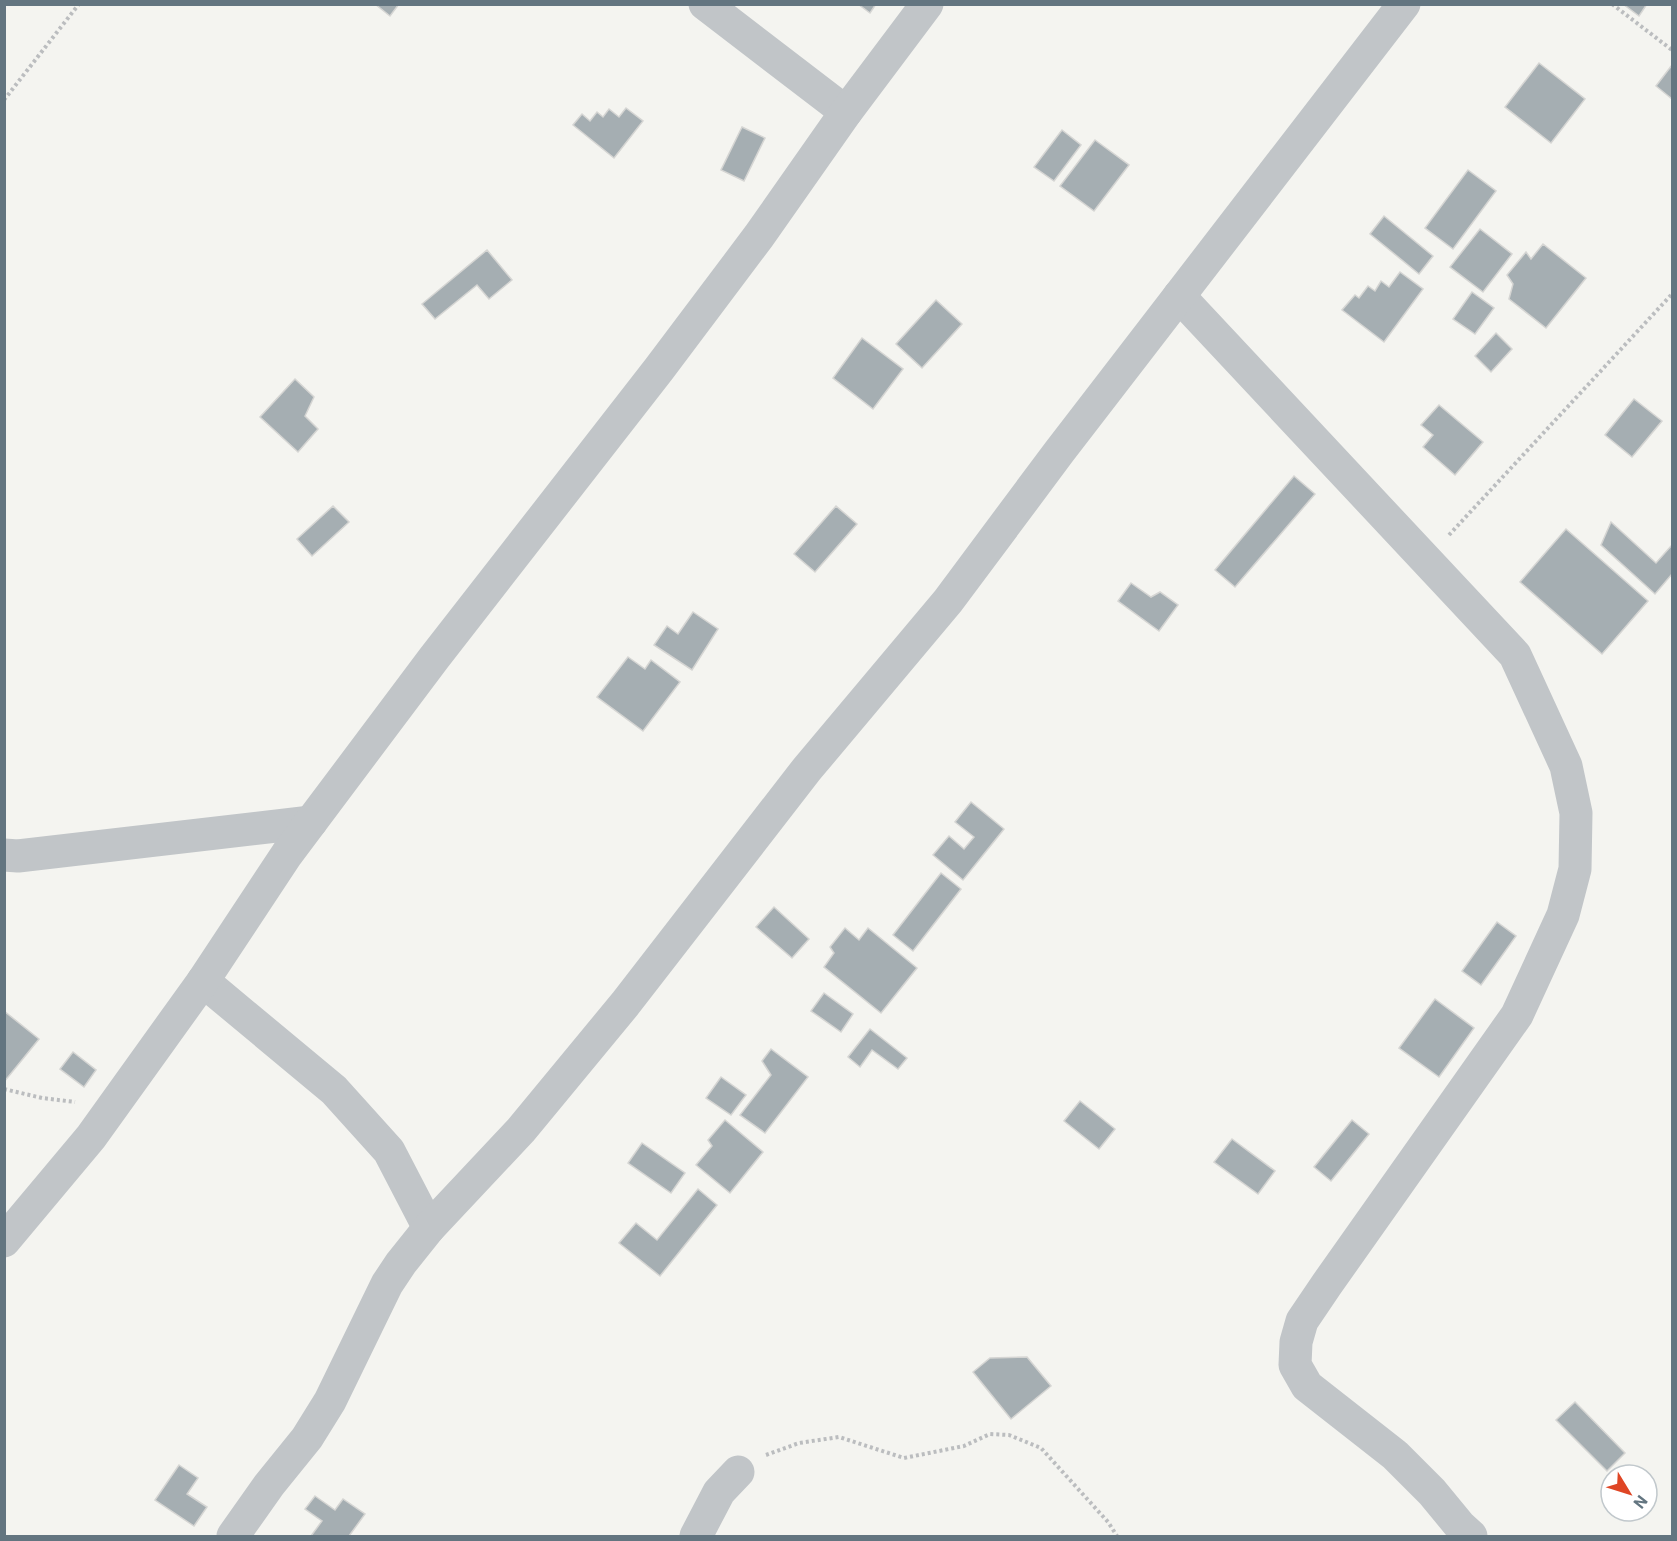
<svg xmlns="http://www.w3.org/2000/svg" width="1677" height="1541" viewBox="0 0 1677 1541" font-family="Roboto,sans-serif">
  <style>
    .building { fill: #a5aeb2; stroke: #d5d5d3; stroke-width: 1.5 }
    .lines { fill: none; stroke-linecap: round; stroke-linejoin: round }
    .path { stroke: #bbbdbf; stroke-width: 4; stroke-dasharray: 3 3; stroke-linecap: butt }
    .minor { stroke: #c1c5c8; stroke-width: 33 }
  </style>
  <rect width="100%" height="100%" fill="#f4f4f0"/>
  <g class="building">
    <path d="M375,4H399L390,16Z"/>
    <path d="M858,4H876L870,13Z"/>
    <path d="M1623,4H1647L1639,16Z"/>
    <path d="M1539,63L1585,99L1551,143L1505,107Z"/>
    <path d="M1672,65V99L1656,86Z"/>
    <path d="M626,108L643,121L614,158L573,125L582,114L590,121L597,112L603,117L609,109L619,117Z"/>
    <path d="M742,127L765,138L744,181L721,170Z"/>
    <path d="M1062,130L1081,145L1054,181L1034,167Z"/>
    <path d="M1095,140L1129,165L1094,211L1060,186Z"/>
    <path d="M1468,170L1496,191L1453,249L1425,228Z"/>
    <path d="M1384,216L1433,256L1419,274L1370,234Z"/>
    <path d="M1480,229L1512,254L1483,292L1450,267Z"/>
    <path d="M1543,244L1586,278L1546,328L1509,299L1513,284L1507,275L1526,252L1531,259Z"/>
    <path d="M487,250L512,280L489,299L477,285L435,319L422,304Z"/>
    <path d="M1400,272L1423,289L1384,342L1342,310L1355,295L1359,298L1368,286L1375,291L1381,281L1389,287Z"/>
    <path d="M1472,292L1494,308L1475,334L1453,319Z"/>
    <path d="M936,300L962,324L922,368L896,344Z"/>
    <path d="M1496,333L1512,349L1491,372L1475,356Z"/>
    <path d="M862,338L903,369L873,409L833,378Z"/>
    <path d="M295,379L314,397L305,416L318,429L298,452L260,417Z"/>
    <path d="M1634,399L1662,421L1632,457L1605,435Z"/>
    <path d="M1439,405L1483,442L1455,475L1423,447L1433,435L1421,425Z"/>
    <path d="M1294,476L1315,494L1235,587L1215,570Z"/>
    <path d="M333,506L349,522L312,556L297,539Z"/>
    <path d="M836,506L857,524L815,572L794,554Z"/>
    <path d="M1611,522L1656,563L1672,545V574L1655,594L1601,545Z"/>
    <path d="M1566,529L1648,601L1602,654L1520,582Z"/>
    <path d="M1131,583L1151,597L1160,592L1178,605L1159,631L1118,601Z"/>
    <path d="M693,612L718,629L692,670L654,645L667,626L678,634Z"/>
    <path d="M628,657L645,669L651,660L680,682L643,731L597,697Z"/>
    <path d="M971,802L1004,829L963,880L933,855L949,836L964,849L974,837L955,822Z"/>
    <path d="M941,873L961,889L913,951L893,935Z"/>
    <path d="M774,907L809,939L792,958L756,927Z"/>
    <path d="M1497,922L1516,936L1481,985L1462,971Z"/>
    <path d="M845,928L859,940L868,928L917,968L881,1013L824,967L834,953L830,947Z"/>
    <path d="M824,993L853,1014L841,1032L811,1011Z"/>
    <path d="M1435,999L1474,1028L1439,1077L1399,1048Z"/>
    <path d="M4,1011L39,1039L4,1082Z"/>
    <path d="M870,1029L907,1058L898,1069L872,1050L860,1067L848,1057Z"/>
    <path d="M771,1049L808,1077L765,1133L740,1115L771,1075L762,1061Z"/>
    <path d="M73,1052L96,1070L84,1087L60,1069Z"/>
    <path d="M721,1077L746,1095L731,1115L706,1098Z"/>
    <path d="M1080,1101L1115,1129L1099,1149L1064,1121Z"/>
    <path d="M725,1120L763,1152L730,1193L696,1165L712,1146L708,1140Z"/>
    <path d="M1352,1120L1369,1134L1331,1181L1314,1167Z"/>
    <path d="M1232,1139L1275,1171L1258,1194L1214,1162Z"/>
    <path d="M642,1143L685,1173L671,1193L628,1163Z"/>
    <path d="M698,1189L717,1205L660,1276L619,1243L636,1223L657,1240Z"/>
    <path d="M1027,1357L1051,1386L1011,1419L973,1372L990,1358Z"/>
    <path d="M1575,1402L1625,1453L1607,1471L1556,1420Z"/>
    <path d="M179,1465L198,1478L187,1494L207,1507L194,1526L155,1500Z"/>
    <path d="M315,1496L335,1510L343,1499L365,1514L349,1536H311L322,1521L305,1509Z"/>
  </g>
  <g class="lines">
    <g class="path">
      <path d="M1612,4L1672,50"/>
      <path d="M4,100L79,4"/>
      <path d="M1449,535L1672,294"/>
      <path d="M4,1089L42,1098L75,1102"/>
      <path d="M766,1455L799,1443L839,1437L904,1458L964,1446L990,1434L1009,1435L1041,1448L1108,1522L1117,1536"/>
    </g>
    <g class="minor">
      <path d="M705,4L846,112"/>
      <path d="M1179,296L1515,655L1566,766L1576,813L1575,869L1563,915L1517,1015L1327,1284L1302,1321L1296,1342L1295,1365L1307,1386L1395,1455L1432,1492L1460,1526L1471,1536"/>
      <path d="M4,855L18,856L311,822"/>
      <path d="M203,981L334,1090L389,1151L429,1228"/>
      <path d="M4,1241L91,1137L203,981L287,854L434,658L659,369L759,236L846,112L927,4"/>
      <path d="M233,1536L269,1485L307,1438L330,1401L387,1284L401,1263L429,1228L521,1130L625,1004L807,769L948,601L1059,452L1404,4"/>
      <path d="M696,1536L719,1492L738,1472"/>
    </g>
  </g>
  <rect width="1677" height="1541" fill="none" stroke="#637580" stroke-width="12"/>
  <g transform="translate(1629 1493) rotate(128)"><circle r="28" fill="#ffffff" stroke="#c1c8cc" stroke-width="1.5"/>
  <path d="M0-4.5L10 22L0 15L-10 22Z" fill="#df4625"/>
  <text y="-9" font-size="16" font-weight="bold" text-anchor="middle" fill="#637580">N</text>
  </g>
</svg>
